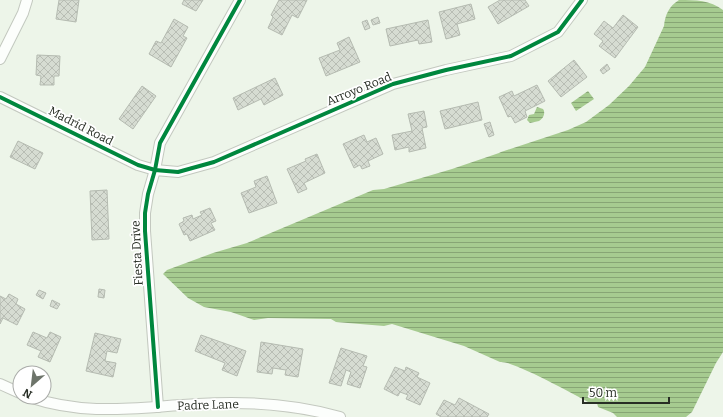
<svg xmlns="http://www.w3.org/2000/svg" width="723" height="417" viewBox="0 0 723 417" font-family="Bitter,serif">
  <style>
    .water { fill: url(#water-rules) }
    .building { fill: url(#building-cross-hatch); stroke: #b5bbb1 }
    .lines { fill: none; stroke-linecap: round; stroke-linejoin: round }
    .minor-casing { stroke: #c3c8bf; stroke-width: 12 }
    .minor { stroke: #fcfefc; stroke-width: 10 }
    .cycleway-casing { stroke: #fff; stroke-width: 6 }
    .cycleway { stroke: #00873e; stroke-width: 4 }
    .labels { text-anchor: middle; stroke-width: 3.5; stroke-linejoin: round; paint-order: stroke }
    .street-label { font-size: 12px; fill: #282e25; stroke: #fff }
  </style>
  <defs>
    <pattern id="water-rules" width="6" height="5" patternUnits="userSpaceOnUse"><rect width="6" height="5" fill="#a6cb90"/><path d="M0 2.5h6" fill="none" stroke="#87a575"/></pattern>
    <pattern id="building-cross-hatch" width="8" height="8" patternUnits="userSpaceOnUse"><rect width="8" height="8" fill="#d6dcd2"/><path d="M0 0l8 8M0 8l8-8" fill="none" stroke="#b8bdb4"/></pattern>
  </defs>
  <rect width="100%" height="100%" fill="#edf5e9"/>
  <g class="water">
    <path d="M679,0C696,0 710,0 723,10V352L716,363L692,412L686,417H617L613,413L598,407L597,403L595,402L590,403C575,395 512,360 500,362L464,346L392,324L384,326L336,322L331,319L268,318L254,320L231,312L204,307L188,298L163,274L167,270L213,253L247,243L373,190L384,189L452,169L499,153L501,152L568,130L586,122L609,105L629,86L645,67L664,26C665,15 669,6 679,0Z"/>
    <path d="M588,91L594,99L576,111L571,103Z"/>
    <path d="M537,107L543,109C546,113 543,119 539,121L530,123L527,120L529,115L534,114Z"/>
  </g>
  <g class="building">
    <path d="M59,0H79L76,22L56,19Z"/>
    <path d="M184,0H203L196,11L182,4Z"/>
    <path d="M279,0H307L298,18L292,15L282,35L268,28L273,17L271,15Z"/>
    <path d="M500,0H525L529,6L498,24L488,7Z"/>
    <path d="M471,4L475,19L457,24L460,35L446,39L439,12Z"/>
    <path d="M623,15L638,27L615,58L599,46L603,41L594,34L604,21L613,28Z"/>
    <path d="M378,17L380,23L373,25L371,20Z"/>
    <path d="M174,19L188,27L183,36L187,38L171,67L149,54L156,41L161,43Z"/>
    <path d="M367,20L370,28L365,30L362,22Z"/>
    <path d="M428,20L432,42L419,44L418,40L390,46L386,29Z"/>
    <path d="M349,37L360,62L326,76L319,58L340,50L337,43Z"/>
    <path d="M37,55L60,56L59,76H54V85H40L41,76L36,75Z"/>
    <path d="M574,60L587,77L561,97L548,81Z"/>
    <path d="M607,64L610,69L603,74L600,70Z"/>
    <path d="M275,78L283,95L264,105L261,99L238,110L233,98Z"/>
    <path d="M537,85L545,101L525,111L527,117L515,123L511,116L508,117L499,97L512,91L514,96Z"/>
    <path d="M142,86L156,96L133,129L119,119Z"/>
    <path d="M478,102L482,120L445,129L440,111Z"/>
    <path d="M424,111L427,127L422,128L426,148L409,152V147L395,150L392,135L412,131L408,114Z"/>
    <path d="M490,122L494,135L489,137L484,124Z"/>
    <path d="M364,135L367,142L376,138L383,154L368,161L370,166L362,169L360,165L354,168L343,144Z"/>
    <path d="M18,141L43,153L35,169L10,157Z"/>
    <path d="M317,154L325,173L304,183L307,189L298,193L287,169L306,161L305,159Z"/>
    <path d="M267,176L277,203L249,213L241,193L256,187L254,181Z"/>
    <path d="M107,190L109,239L92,240L90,191Z"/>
    <path d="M210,208L216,221L211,223L215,230L190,241L187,234L184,235L179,224L184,221L183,218L192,215L193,219L202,215L200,212Z"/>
    <path d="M99,289L105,290L104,298L98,297Z"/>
    <path d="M39,290L46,293L43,299L36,295Z"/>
    <path d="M9,294L18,299L16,304L25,309L17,325L3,318L0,324V296L6,299Z"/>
    <path d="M52,300L60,304L57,309L50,306Z"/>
    <path d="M33,332L47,338L50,332L61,337L50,362L38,357L41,351L27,345Z"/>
    <path d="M95,333L121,339L117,353L107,351L105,361L116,363L113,377L86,371Z"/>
    <path d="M201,335L246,351L237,376L222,370L225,363L195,351Z"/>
    <path d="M261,342L303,349L298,377L285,375L286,370L273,368L272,374L257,372Z"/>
    <path d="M341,348L367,356L363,366L367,367L360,388L347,384L351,372L346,370L341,386L329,383Z"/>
    <path d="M395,367L405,371L406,367L419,373L417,377L430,383L420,405L406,399L408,395L400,392L398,396L384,389Z"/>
    <path d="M459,398L489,414L487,417H441L436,414L444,400L455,405Z"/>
  </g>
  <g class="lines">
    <defs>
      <g id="minor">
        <path d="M0,59L23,13L27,0"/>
        <path d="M0,97L138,165L155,170L178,172L214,162L393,84L446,70L511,56L558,32L582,0"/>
        <path d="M0,384L20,393"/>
        <path d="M29,397C89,417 137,407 198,404C246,401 294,404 340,417"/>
        <path d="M158,407L145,231V213L148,194L155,170L160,143L240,0"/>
      </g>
    </defs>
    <use href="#minor" class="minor-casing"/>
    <use href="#minor" class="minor"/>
    <defs>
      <g id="cycleway">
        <path d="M0,97L138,165L155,170L178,172L214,162L393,84L446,70L511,56L558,32L582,0"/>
        <path d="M158,407L145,231V213L148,194L155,170L160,143L240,0"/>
      </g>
    </defs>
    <use href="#cycleway" class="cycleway-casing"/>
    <use href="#cycleway" class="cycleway"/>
  </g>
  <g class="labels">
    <g class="street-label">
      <text transform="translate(359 89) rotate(-22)" y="4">Arroyo Road</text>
      <text transform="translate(81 126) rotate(27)" y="4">Madrid Road</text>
      <text transform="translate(137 253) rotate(-93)" y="4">Fiesta Drive</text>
      <text transform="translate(208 405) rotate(-2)" y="4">Padre Lane</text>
    </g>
  </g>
  <g transform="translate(32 385) rotate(208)"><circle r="19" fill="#ffffff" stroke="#a9aba8"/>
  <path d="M0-3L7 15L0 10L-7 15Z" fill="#6d746a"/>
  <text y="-6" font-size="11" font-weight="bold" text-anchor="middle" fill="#282e25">N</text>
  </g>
  <path d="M583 397v6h86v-6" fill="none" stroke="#282e25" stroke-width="2"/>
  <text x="589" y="397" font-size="12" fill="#282e25" stroke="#ffffff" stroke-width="3" paint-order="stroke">50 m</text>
</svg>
